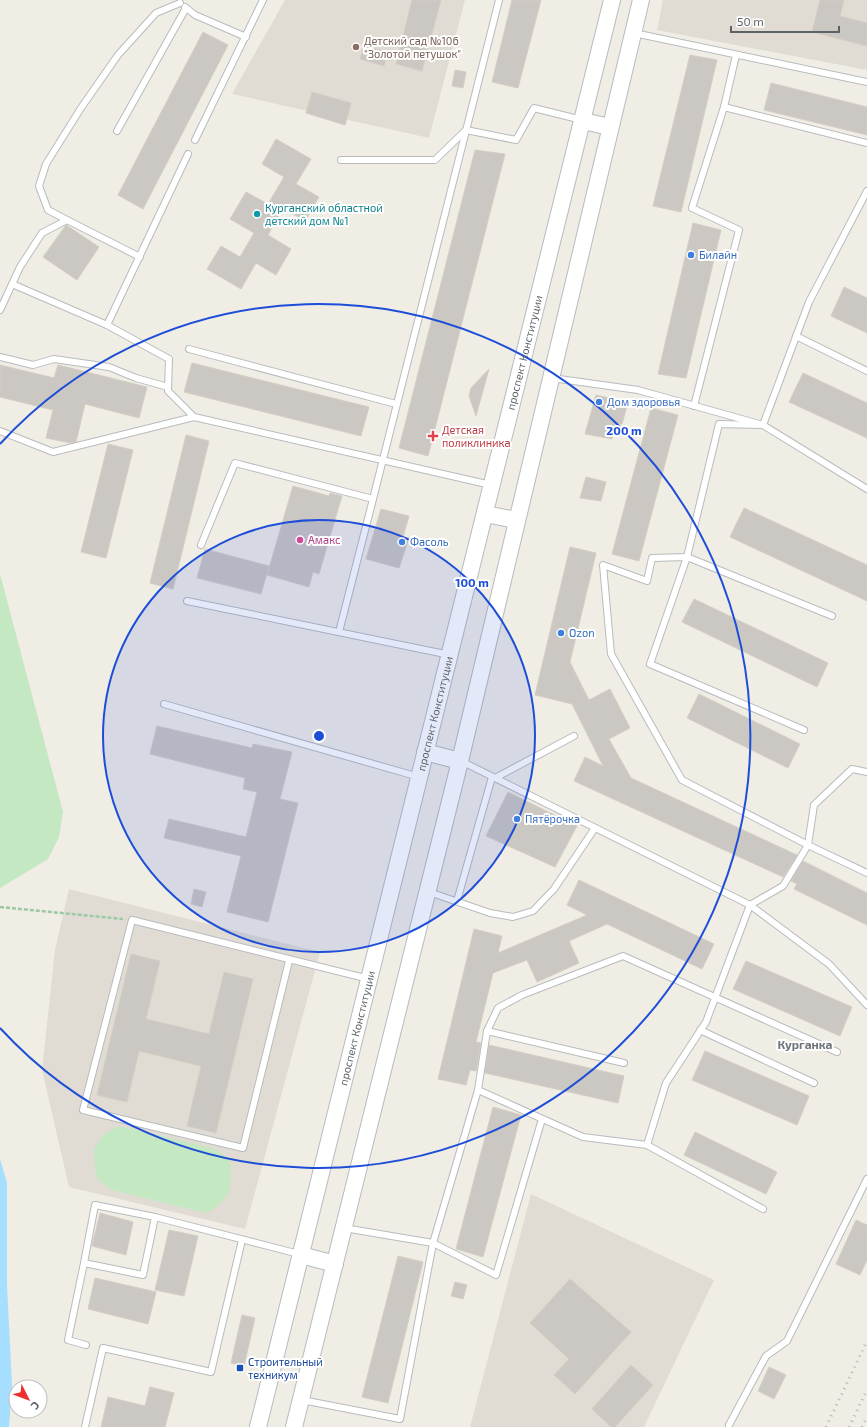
<svg xmlns="http://www.w3.org/2000/svg" width="867" height="1427" viewBox="0 0 867 1427" font-family="'Exo 2',sans-serif">
  <style>
    .education { fill: #e0dcd3 }
    .green { fill: #c4e8c1 }
    .water { fill: #a6deff }
    .building { fill: #cbc7c2; stroke: #d5cec3 }
    .lines { fill: none; stroke-linecap: round; stroke-linejoin: round }
    .service-casing { stroke: #b8bbbf; stroke-width: 8 }
    .secondary-casing { stroke: #b7bbc0; stroke-width: 18 }
    .path { stroke: #9ac9a4; stroke-width: 2.5; stroke-dasharray: 4 2; stroke-linecap: butt }
    .service { stroke: #fff; stroke-width: 6 }
    .secondary { stroke: #fff; stroke-width: 16 }
    .rail { stroke: #b4b5b6; stroke-width: 3; stroke-dasharray: 1 5; stroke-linecap: butt }
    .ring { fill: none; stroke: #1d4ed8; stroke-width: 2 }
    .education-dot { fill: #8d6e63; stroke: #fff; stroke-width: 1.5 }
    .culture-dot { fill: #0f9aa8; stroke: #fff; stroke-width: 1.5 }
    .shop-dot { fill: #3f7fe0; stroke: #fff; stroke-width: 1.5 }
    .health-dot { fill: #e0444e; stroke: #fff; stroke-width: 1.5 }
    .hotel-dot { fill: #d1479c; stroke: #fff; stroke-width: 1.5 }
    .transit-dot { fill: #1a4fb4; stroke: #fff; stroke-width: 1.5 }
    .labels { text-anchor: middle; stroke-width: 4; stroke-linejoin: round; paint-order: stroke }
    .education-label { font-size: 11px; fill: #785e54; stroke: #fff; text-anchor: start }
    .culture-label { font-size: 11px; fill: #0d838f; stroke: #fff; text-anchor: start }
    .shop-label { font-size: 11px; fill: #366cbe; stroke: #fff; text-anchor: start }
    .street-label { font-size: 11px; fill: #5d6266; stroke: #fff }
    .health-label { font-size: 11px; fill: #be3a42; stroke: #fff; text-anchor: start }
    .hotel-label { font-size: 11px; fill: #b23c85; stroke: #fff; text-anchor: start }
    .transit-label { font-size: 11px; fill: #164399; stroke: #fff; text-anchor: start }
    .neighbourhood-label { font-size: 12px; font-weight: bold; fill: #6e7478; stroke: #fff }
    .centre { fill: #1d4ed8; stroke: #fff; stroke-width: 2 }
    .ring-label { font-size: 12px; text-anchor: middle; font-weight: bold; fill: #1d4ed8; stroke: #fff; stroke-width: 4; stroke-linejoin: round; paint-order: stroke }
  </style>
  <rect width="100%" height="100%" fill="#f0ede5"/>
  <g class="education">
    <path d="M285,0H465L429,138L232,94Z"/>
    <path d="M663,0H867V70L657,30Z"/>
    <path d="M69,889L320,952L245,1229L69,1187L42,1070L55,950Z"/>
    <path d="M531,1194L714,1280L644,1427H470Z"/>
  </g>
  <g class="green">
    <path d="M0,574L63,812L59,837L48,859L0,888Z"/>
    <path d="M119,1126L212,1148L230,1159C232,1187 232,1200 206,1213L112,1190L99,1180L95,1171L94,1150L103,1135Z"/>
  </g>
  <path class="water" d="M0,1159L7,1183V1285L12,1385L9,1427H0Z"/>
  <g class="building">
    <path d="M412,0H441L422,71L396,64Z"/>
    <path d="M512,0H541L518,88L492,82Z"/>
    <path d="M820,0H844L840,16L867,23V46L812,32Z"/>
    <path d="M203,32L228,45L143,209L118,195Z"/>
    <path d="M364,46L388,52L384,66L360,59Z"/>
    <path d="M690,55L717,60L681,212L653,206Z"/>
    <path d="M455,70L466,72L463,88L452,86Z"/>
    <path d="M771,83L867,107V135L764,110Z"/>
    <path d="M312,92L351,103L345,125L306,113Z"/>
    <path d="M276,139L311,159L296,184L319,197L305,221L283,208L268,235L291,249L276,275L256,263L241,289L207,269L221,246L240,257L254,233L230,219L246,192L268,204L284,177L262,164Z"/>
    <path d="M475,150L505,154L428,456L399,448Z"/>
    <path d="M693,223L721,230L686,378L658,374Z"/>
    <path d="M66,225L99,247L77,280L43,257Z"/>
    <path d="M844,287L867,298V333L831,316Z"/>
    <path d="M192,363L369,407L361,436L184,392Z"/>
    <path d="M0,365L54,378L58,365L147,387L139,418L85,404L76,442L70,443L46,438L53,410L0,397Z"/>
    <path d="M489,369L476,416L469,396L471,388Z"/>
    <path d="M803,373L867,403V438L789,402Z"/>
    <path d="M596,395L628,402L622,424H616L612,439L585,434Z"/>
    <path d="M651,408L678,415L639,561L612,554Z"/>
    <path d="M186,435L209,441L173,589L150,583Z"/>
    <path d="M108,444L133,450L106,558L81,552Z"/>
    <path d="M586,477L606,482L601,501L580,498Z"/>
    <path d="M293,486L329,496L330,493L342,496L319,574L313,572L309,587L267,575Z"/>
    <path d="M744,508L867,565V601L730,537Z"/>
    <path d="M381,509L409,516L403,537L409,538L399,568L366,559Z"/>
    <path d="M570,547L596,553L570,662L589,700L610,689L630,728L609,739L631,778L797,855L783,877L574,781L585,757L603,766L572,704L535,695Z"/>
    <path d="M205,549L269,566L261,594L197,578Z"/>
    <path d="M694,599L828,663L817,687L682,622Z"/>
    <path d="M699,694L800,744L788,768L687,718Z"/>
    <path d="M157,726L252,748L253,744L292,752L280,799L298,803L268,922L227,912L241,856L164,838L169,819L246,837L257,792L243,789L245,778L150,754Z"/>
    <path d="M508,792L577,826L555,867L486,836Z"/>
    <path d="M803,861L867,893V925L794,889L797,884L791,881Z"/>
    <path d="M579,880L714,944L702,969L607,924L569,941L579,963L537,982L527,960L493,973L476,1042L481,1043L476,1071L470,1070L466,1085L438,1079L474,929L502,936L498,953L587,915L567,905Z"/>
    <path d="M194,889L206,892L202,907L191,904Z"/>
    <path d="M131,954L160,961L146,1019L209,1034L224,972L253,979L216,1133L187,1126L201,1066L139,1051L127,1102L97,1095Z"/>
    <path d="M746,961L852,1007L840,1036L733,989Z"/>
    <path d="M489,1045L624,1076L618,1103L485,1073Z"/>
    <path d="M705,1051L809,1096L797,1125L692,1080Z"/>
    <path d="M493,1107L521,1115L483,1257L456,1249Z"/>
    <path d="M695,1132L777,1172L766,1194L684,1155Z"/>
    <path d="M100,1213L133,1222L126,1255L92,1246Z"/>
    <path d="M856,1220L867,1225V1260L860,1275L836,1264Z"/>
    <path d="M169,1230L198,1236L184,1296L155,1290Z"/>
    <path d="M398,1256L423,1262L388,1403L362,1397Z"/>
    <path d="M95,1278L156,1292L148,1324L88,1309Z"/>
    <path d="M570,1279L631,1332L575,1394L554,1375L569,1359L530,1323Z"/>
    <path d="M455,1282L467,1285L463,1299L451,1296Z"/>
    <path d="M242,1315L255,1318L244,1366L231,1363Z"/>
    <path d="M631,1365L653,1385L615,1427H611L592,1409Z"/>
    <path d="M769,1367L786,1375L774,1399L758,1391Z"/>
    <path d="M150,1387L174,1393L165,1427H101L108,1397L145,1406Z"/>
  </g>
  <g class="lines">
    <defs>
      <g id="service">
        <path d="M185,7L195,15L246,37"/>
        <path d="M634,33L867,82"/>
        <path d="M736,55L724,107L867,143"/>
        <path d="M117,131L186,8"/>
        <path d="M195,140L263,0"/>
        <path d="M188,154L107,325L169,359L168,391L194,417"/>
        <path d="M341,160H435L466,130L516,140L534,108L582,120"/>
        <path d="M67,220L48,210L39,186L46,164L81,108L118,55L156,13L180,3"/>
        <path d="M12,284L107,325"/>
        <path d="M0,310L20,267L42,233L67,220L140,257"/>
        <path d="M796,336L867,371"/>
        <path d="M189,349L396,404"/>
        <path d="M0,357L33,365L54,359L109,367L136,378L168,387"/>
        <path d="M552,378L638,390L763,425L809,302L867,191"/>
        <path d="M694,406L739,230L692,208L724,107"/>
        <path d="M0,431L53,452L194,417L491,485"/>
        <path d="M201,545L235,463L373,499L499,0"/>
        <path d="M187,601L450,655"/>
        <path d="M832,616L687,557L719,424L763,425L867,489"/>
        <path d="M339,632L373,499"/>
        <path d="M164,704L419,777"/>
        <path d="M804,730L650,664L687,557L652,558L647,581L603,565L611,654L682,780L808,845L867,873"/>
        <path d="M461,761L750,905L829,964L867,1005"/>
        <path d="M495,778L574,736"/>
        <path d="M429,892L490,913L513,917L533,911L554,889L595,828"/>
        <path d="M457,901L492,777"/>
        <path d="M289,961L243,1148L83,1110L132,920L369,979"/>
        <path d="M700,1030L814,1083"/>
        <path d="M487,1031L498,1008L522,995L623,956L837,1052"/>
        <path d="M478,1090L487,1031L624,1063"/>
        <path d="M647,1145L666,1083L706,1022L750,905L783,886L808,845L814,805L852,769L867,772"/>
        <path d="M344,1228L433,1243L478,1090L583,1137L647,1145L763,1209"/>
        <path d="M84,1263L95,1205L155,1217"/>
        <path d="M86,1345L68,1340L84,1263L143,1275L155,1217L299,1254"/>
        <path d="M302,1400L400,1419L433,1243L496,1275L542,1119"/>
        <path d="M729,1425L766,1356L787,1341L867,1179"/>
        <path d="M85,1427L103,1348L211,1372L242,1240"/>
      </g>
      <g id="secondary">
        <path d="M583,121L610,127"/>
        <path d="M485,514L516,520"/>
        <path d="M425,752L460,761"/>
        <path d="M301,1255L335,1264"/>
        <path id="s1" d="M258,1427L612,0"/>
        <path d="M294,1427L460,761L641,0"/>
      </g>
    </defs>
    <use href="#service" class="service-casing"/>
    <use href="#secondary" class="secondary-casing"/>
    <path class="path" d="M0,907L123,919"/>
    <use href="#service" class="service"/>
    <use href="#secondary" class="secondary"/>
    <g class="rail">
      <path d="M826,1427L867,1341"/>
      <path d="M849,1427L867,1390"/>
      <path d="M862,1427L867,1417"/>
    </g>
  </g>
  <circle cx="319" cy="736" r="216" fill="#1d4ed8" fill-opacity=".12"/>
  <g class="ring">
    <circle cx="319" cy="736" r="216"/>
    <path d="M0 444A432 432 0 1 1 0 1028"/>
  </g>
  <circle class="education-dot" cx="356" cy="47" r="4"/>
  <circle class="culture-dot" cx="257" cy="214" r="4"/>
  <g class="shop-dot">
    <circle cx="691" cy="255" r="4"/>
    <circle cx="599" cy="402" r="4"/>
    <circle cx="402" cy="542" r="4"/>
    <circle cx="561" cy="633" r="4"/>
    <circle cx="517" cy="819" r="4"/>
  </g>
  <path class="health-dot" d="M431 430h4v4h4v4h-4v4h-4v-4h-4v-4h4z"/>
  <circle class="hotel-dot" cx="300" cy="540" r="4"/>
  <rect class="transit-dot" x="236" y="1364" width="8" height="8" rx="2"/>
  <g class="labels">
    <g class="education-label">
      <text x="364" y="45">Детский сад №106<tspan x="364" dy="13">"Золотой петушок"</tspan></text>
    </g>
    <g class="culture-label">
      <text x="265" y="212">Курганский областной<tspan x="265" dy="13">детский дом №1</tspan></text>
    </g>
    <g class="shop-label">
      <text x="699" y="259">Билайн</text>
      <text x="607" y="406">Дом здоровья</text>
      <text x="410" y="546">Фасоль</text>
      <text x="569" y="637">Ozon</text>
      <text x="525" y="823">Пятёрочка</text>
    </g>
    <g class="street-label">
      <text dy="4" stroke="none"><textPath href="#s1" startOffset="1107">проспект Конституции</textPath></text>
      <text dy="4" stroke="none"><textPath href="#s1" startOffset="735">проспект Конституции</textPath></text>
      <text dy="4" stroke="none"><textPath href="#s1" startOffset="411">проспект Конституции</textPath></text>
    </g>
    <g class="health-label">
      <text x="442" y="434">Детская<tspan x="442" dy="13">поликлиника</tspan></text>
    </g>
    <g class="hotel-label">
      <text x="308" y="544">Амакс</text>
    </g>
    <g class="transit-label">
      <text x="248" y="1366">Строительный<tspan x="248" dy="13">техникум</tspan></text>
    </g>
    <g class="neighbourhood-label">
      <text x="805" y="1049">Курганка</text>
    </g>
  </g>
  <circle cx="319" cy="736" r="6" class="centre"/>
  <g class="ring-label">
    <text x="624" y="435">200 m</text>
    <text x="472" y="587">100 m</text>
  </g>
  <g transform="translate(28 1399) rotate(132)"><circle r="19" fill="#ffffff" stroke="#bec0c2"/>
  <path d="M0-3L7 15L0 10L-7 15Z" fill="#ef2f2d"/>
  <text y="-6" font-size="11" font-weight="bold" text-anchor="middle" fill="#5d6266">С</text>
  </g>
  <path d="M731 26v6h108v-6" fill="none" stroke="#5d6266" stroke-width="2"/>
  <text x="737" y="26" font-size="12" fill="#5d6266" stroke="#ffffff" stroke-width="3" paint-order="stroke">50 m</text>
</svg>
